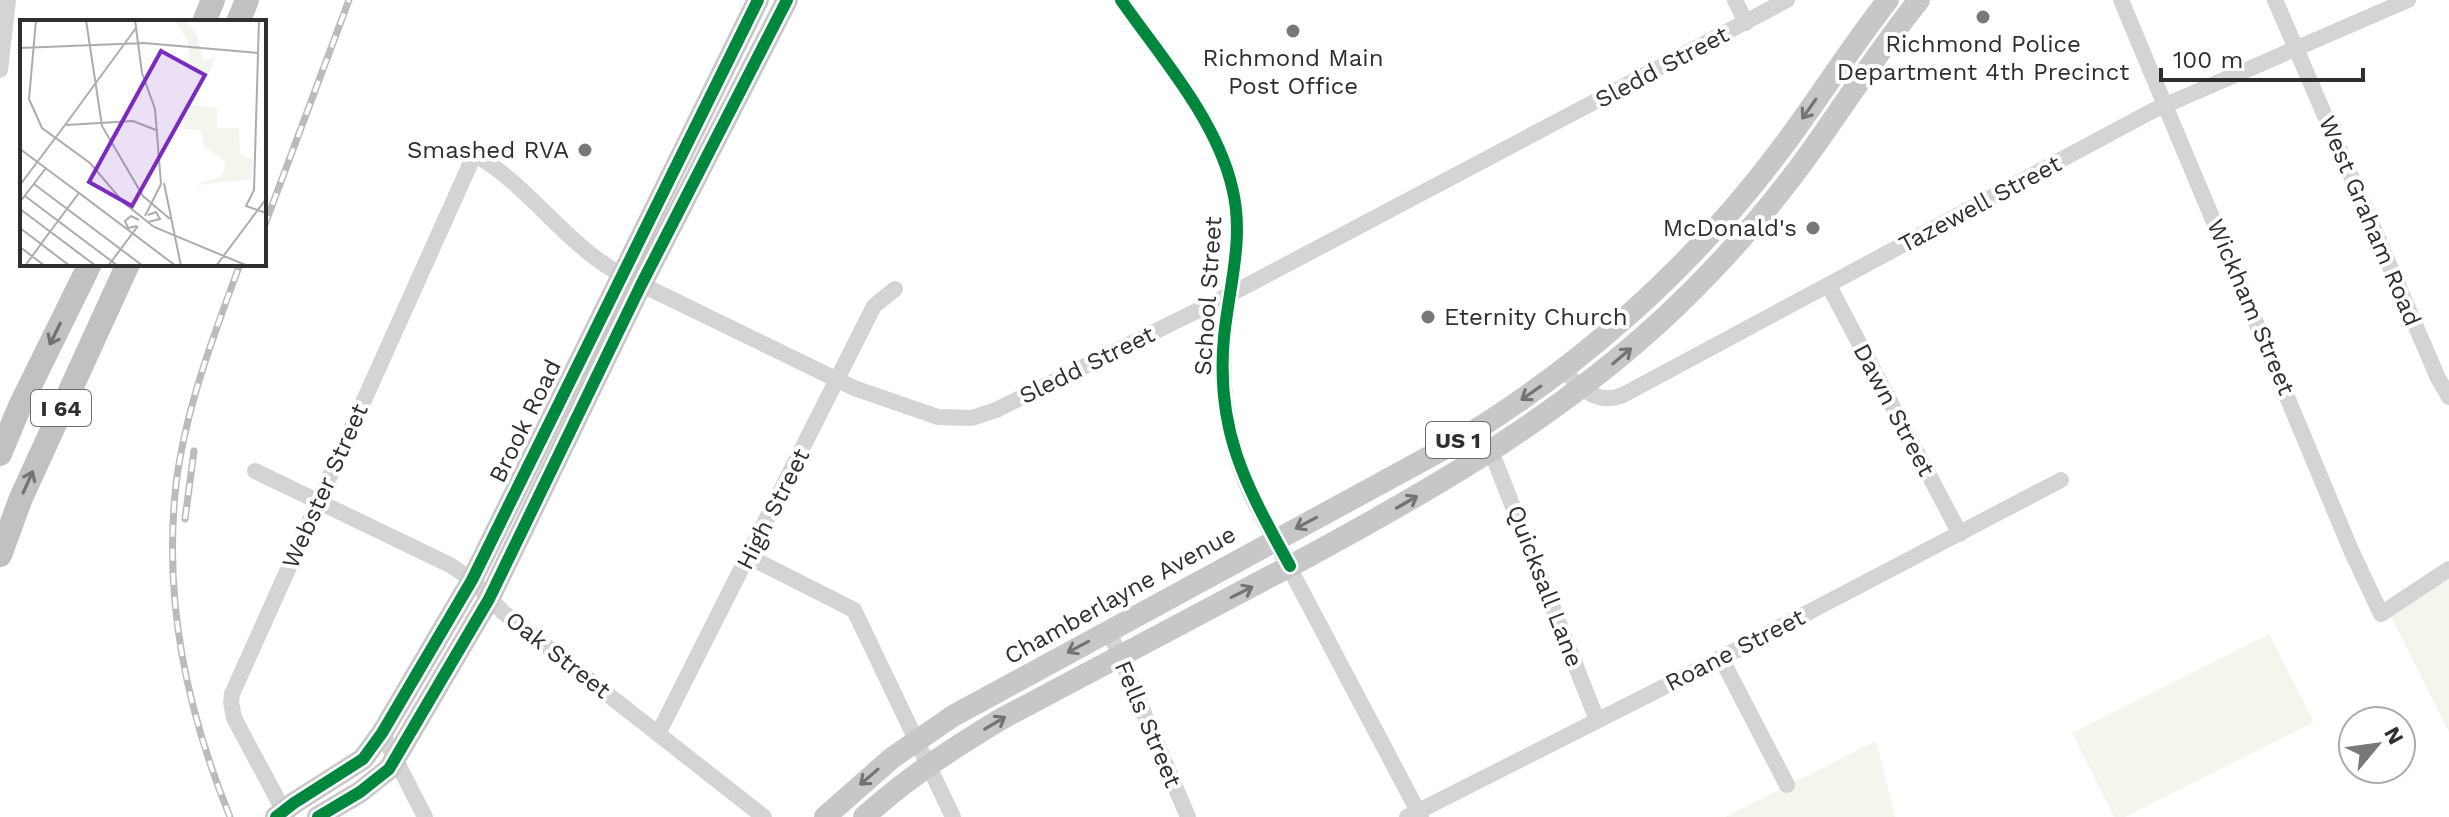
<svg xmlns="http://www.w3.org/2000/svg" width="2449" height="817" viewBox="0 0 2449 817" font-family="'Work Sans',sans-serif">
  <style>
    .green { fill: #f2f6ec }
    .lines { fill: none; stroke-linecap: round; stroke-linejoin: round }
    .minor { stroke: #d4d4d4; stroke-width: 16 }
    .major { stroke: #c7c7c7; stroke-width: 22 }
    .highway { stroke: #c1c1c1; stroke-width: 24 }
    .rail-casing { stroke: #bbb; stroke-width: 7 }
    .rail { stroke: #fff; stroke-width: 4; stroke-dasharray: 12; stroke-linecap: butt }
    .cycleway-casing { stroke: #fff; stroke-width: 17 }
    .cycleway { stroke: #00873e; stroke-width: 12 }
    .oneway { stroke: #737373 }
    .oneway2 { stroke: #717171 }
    .poi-dot { fill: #787878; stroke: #fff; stroke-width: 3 }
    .labels { text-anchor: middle; stroke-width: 8; stroke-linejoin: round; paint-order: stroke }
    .shield { fill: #fff; stroke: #6d6d6d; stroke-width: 2 }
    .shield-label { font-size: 22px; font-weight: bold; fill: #2f2f2f }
    .poi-label { font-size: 24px; fill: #2f2f2f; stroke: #fff }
    .street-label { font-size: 24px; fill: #2f2f2f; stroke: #fff }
    .inset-road { fill: none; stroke: #acacac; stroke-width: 2 }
    .view { fill: #7b2cbf; fill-opacity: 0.15; stroke: #7b2cbf; stroke-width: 4 }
    .inset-edge { fill: none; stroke: #2f2f2f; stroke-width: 4 }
  </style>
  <rect width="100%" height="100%" fill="#fff"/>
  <g class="green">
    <path d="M2449,578V732L2391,616Z"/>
    <path d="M2269,634L2314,722L2125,817H2114L2072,733Z"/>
    <path d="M1876,741L1895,817H1725Z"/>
  </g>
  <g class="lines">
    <g class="minor">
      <path d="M1121,0C1164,61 1227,130 1236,206C1240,242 1232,274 1227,309C1218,375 1224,438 1253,499L1421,817"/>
      <path d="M1735,0L1746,23"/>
      <path d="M2121,0L2351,550L2381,614L2449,569"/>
      <path d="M2275,0L2438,378L2449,397"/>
      <path d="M0,70L8,0"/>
      <path d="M1829,286L1960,534"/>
      <path d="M1563,370C1580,387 1596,406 1623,395L2152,111L2408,0"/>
      <path d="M1491,451L1597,720"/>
      <path d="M255,471L450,565L472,580L504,613L764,817"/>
      <path d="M749,557L854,610L953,817"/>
      <path d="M1109,631L1188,817"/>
      <path d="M1721,658L1787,785"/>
      <path d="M382,733L425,817"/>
      <path d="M658,734L874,306L895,289"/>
      <path d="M287,817L234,718L231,702L232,694L472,160L479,157C532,189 567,246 622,275L854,388L938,417L972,418L996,410L1229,295L1787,0"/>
      <path d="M1407,817L1721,658L2061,480"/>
    </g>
    <g class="major">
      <path d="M276,817L294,803L363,759L382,733L472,580L758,0"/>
      <path d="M318,817L360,792L389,769L489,599L641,285L787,0"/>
      <path d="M825,817L892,758L953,716L1451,445C1579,369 1692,268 1781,149C1818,100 1850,48 1888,0"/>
      <path d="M864,817C907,778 953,748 1003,718C1104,664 1206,611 1307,557C1446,482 1581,403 1693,290C1737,246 1778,198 1814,147C1849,98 1881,47 1919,0"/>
    </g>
    <g class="highway">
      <path d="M204,22L213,0"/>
      <path d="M238,22L247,0"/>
      <path d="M0,454L20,406L90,264"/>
      <path d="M0,555L21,498L128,264"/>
    </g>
    <defs>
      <g id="rail">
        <path d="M264,227L349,0"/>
        <path d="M185,519L194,451"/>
        <path d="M230,817C187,711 163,601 176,485C185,409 214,335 240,264"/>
      </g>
    </defs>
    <use href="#rail" class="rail-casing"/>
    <use href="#rail" class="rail"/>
    <defs>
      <g id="cycleway">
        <path d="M1121,0C1160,56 1216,119 1232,187C1245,238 1229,286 1224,337C1215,432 1247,487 1290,566"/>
        <path d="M276,817L294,803L363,759L382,733L472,580L758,0"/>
        <path d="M318,817L360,792L389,769L489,599L641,285L787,0"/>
      </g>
    </defs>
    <use href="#cycleway" class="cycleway-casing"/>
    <use href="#cycleway" class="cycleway"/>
  </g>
  <defs><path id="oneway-shaft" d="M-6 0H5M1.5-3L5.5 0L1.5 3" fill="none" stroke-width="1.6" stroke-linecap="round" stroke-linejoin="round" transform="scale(2)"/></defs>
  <g class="oneway">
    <use href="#oneway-shaft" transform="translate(1809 109) rotate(125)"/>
    <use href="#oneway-shaft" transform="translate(1622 356) rotate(-40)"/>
    <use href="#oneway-shaft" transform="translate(1531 393) rotate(145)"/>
    <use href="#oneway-shaft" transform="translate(1407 502) rotate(-30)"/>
    <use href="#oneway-shaft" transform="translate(1306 523) rotate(152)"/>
    <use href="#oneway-shaft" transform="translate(1242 592) rotate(-27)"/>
    <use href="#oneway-shaft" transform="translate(1078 647) rotate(152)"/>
    <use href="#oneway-shaft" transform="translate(995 723) rotate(-31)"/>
    <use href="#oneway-shaft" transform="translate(869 777) rotate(139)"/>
  </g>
  <g class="oneway2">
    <use href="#oneway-shaft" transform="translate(55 334) rotate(116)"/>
    <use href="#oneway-shaft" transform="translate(28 482) rotate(-66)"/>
  </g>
  <g class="poi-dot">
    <circle cx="1983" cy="17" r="8"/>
    <circle cx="1293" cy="31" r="8"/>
    <circle cx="585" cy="150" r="8"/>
    <circle cx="1813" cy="228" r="8"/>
    <circle cx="1428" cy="317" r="8"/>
  </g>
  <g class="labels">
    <g class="shield">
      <rect x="31" y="390" width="60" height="36" rx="6"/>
      <rect x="1426" y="422" width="64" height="36" rx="6"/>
    </g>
    <g class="shield-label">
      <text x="61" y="416">I 64</text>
      <text x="1458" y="448">US 1</text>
    </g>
    <g class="poi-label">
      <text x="1983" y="52">Richmond Police<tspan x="1983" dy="28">Department 4th Precinct</tspan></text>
      <text x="1293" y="66">Richmond Main<tspan x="1293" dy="28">Post Office</tspan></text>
      <text x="569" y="158" text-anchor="end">Smashed RVA</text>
      <text x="1797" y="236" text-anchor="end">McDonald's</text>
      <text x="1444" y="325" text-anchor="start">Eternity Church</text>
    </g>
    <g class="street-label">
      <text transform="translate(1662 67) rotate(-28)" y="8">Sledd Street</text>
      <text transform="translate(1980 204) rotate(-28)" y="8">Tazewell Street</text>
      <text transform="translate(2370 221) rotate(67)" y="8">West Graham Road</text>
      <text transform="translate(1208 296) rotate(-86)" y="8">School Street</text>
      <text transform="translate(2251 307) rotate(67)" y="8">Wickham Street</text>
      <text transform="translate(1087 365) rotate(-26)" y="8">Sledd Street</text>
      <text transform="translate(1894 410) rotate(62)" y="8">Dawn Street</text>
      <text transform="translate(525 421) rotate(-64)" y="8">Brook Road</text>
      <text transform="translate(325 486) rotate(-66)" y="8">Webster Street</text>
      <text transform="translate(773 509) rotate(-63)" y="8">High Street</text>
      <text transform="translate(1545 586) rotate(69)" y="8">Quicksall Lane</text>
      <text transform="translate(1120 595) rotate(-29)" y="8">Chamberlayne Avenue</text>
      <text transform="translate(1735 650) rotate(-27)" y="8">Roane Street</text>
      <text transform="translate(558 655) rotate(38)" y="8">Oak Street</text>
      <text transform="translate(1148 724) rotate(67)" y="8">Fells Street</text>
    </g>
  </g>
  <g transform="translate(20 20)">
    <rect width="246" height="246" fill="#fff"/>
    <path d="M155,0H165L177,15L184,42L196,35L189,53L172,52L167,19ZM164,83L197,88V108H219L220,133L231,139L233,133L232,159L176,165L202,156L206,142L184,126L181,110L163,109Z" fill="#f2f6ec"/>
    <path class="inset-road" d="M16,0L9,79L22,108L70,143L104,183L134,207L228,246M66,0L82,106L123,176L150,199M115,0L122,53L135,89L141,164L125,196M239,0L234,170L226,186L246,193M0,28L124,23L238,33M45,105L116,8M46,105L113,101L136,110M0,129L59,173M144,163L161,246M14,164L123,246M0,165L45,105M5,176L98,246M0,182L26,148M0,189L76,246M128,202L140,199L136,192L128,195M117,206L108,208L105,201L111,196L119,200M0,208L50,246M29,213L59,173L156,246M0,227L25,246M5,246L29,213M88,246L118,206M196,246L246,179"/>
    <path class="view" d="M141,31L185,55L112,186L69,162Z"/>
    <rect width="246" height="246" class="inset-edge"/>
  </g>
  <g transform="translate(2377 745) rotate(61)"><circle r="38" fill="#ffffff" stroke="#acacac" stroke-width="2"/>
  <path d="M0-6L14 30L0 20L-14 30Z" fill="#787878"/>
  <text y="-12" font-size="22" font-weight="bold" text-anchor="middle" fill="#2f2f2f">N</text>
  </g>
  <path d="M2161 68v12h202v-12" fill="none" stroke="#2f2f2f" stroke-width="4"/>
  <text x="2173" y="68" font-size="24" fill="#2f2f2f" stroke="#ffffff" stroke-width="6" paint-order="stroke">100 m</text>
</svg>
